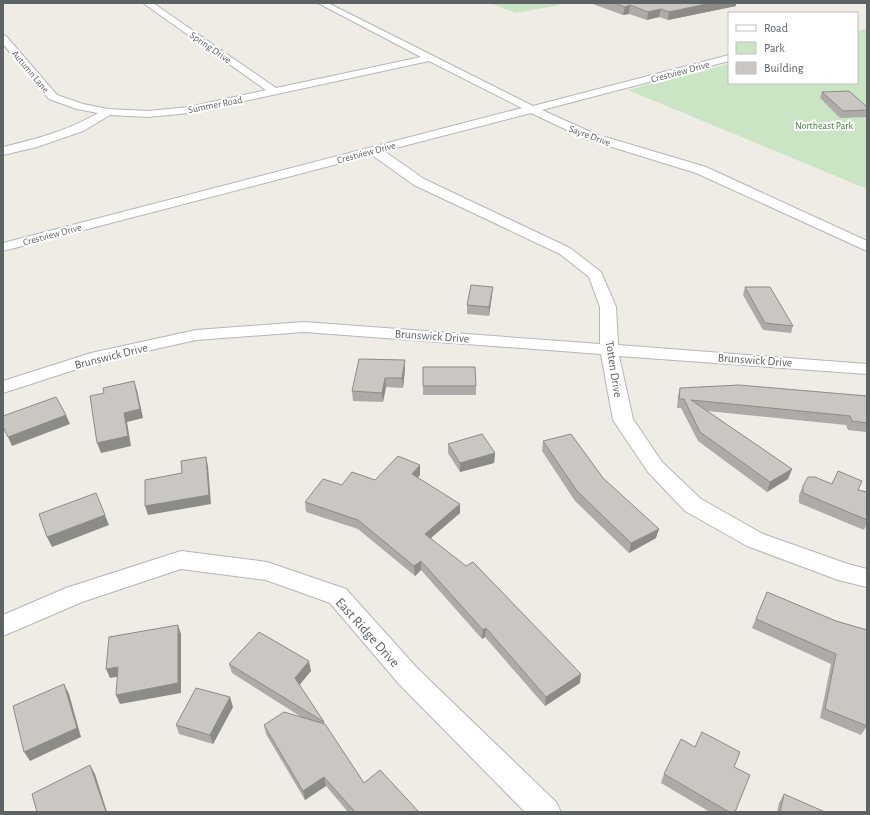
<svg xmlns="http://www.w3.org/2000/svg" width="870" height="815" viewBox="0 0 870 815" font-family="'Alegreya Sans',sans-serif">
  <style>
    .green { fill: #c9e5c3 }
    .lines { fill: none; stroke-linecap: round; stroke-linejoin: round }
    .street-casing { stroke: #b3b7ba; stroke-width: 2 }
    .street { fill: #fff; fill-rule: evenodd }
    .wall { fill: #aeaaa7 }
    .shaded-wall { fill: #8d8b88 }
    .building { fill: #cac6c2; stroke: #8d8b88 }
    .labels { text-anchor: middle; stroke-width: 4; stroke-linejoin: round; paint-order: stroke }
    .far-street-label { font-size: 10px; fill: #5d6265; stroke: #fff }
    .far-park-label { font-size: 10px; fill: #408238; stroke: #fff }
    .street-label { font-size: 12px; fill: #5d6265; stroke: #fff }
    .near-street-label { font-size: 14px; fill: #5d6265; stroke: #fff }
  </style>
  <rect width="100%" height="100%" fill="#efebe5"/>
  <g class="green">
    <path d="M490,3H555L560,5L516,13Z"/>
    <path d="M867,29V189L628,90L729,64V83H857V31Z"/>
  </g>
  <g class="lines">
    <defs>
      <g id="street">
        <path d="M143,3H153L276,88L421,57L318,3H328L533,106L729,55V61L542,110L595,134L706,167L867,241V251L696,173L586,139L531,113L384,151L424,179L570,248L601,272L616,307L618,345L867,364V374L619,356L633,419L662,462L701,499L763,534L848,564L867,569V587L838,580L747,546L685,511L648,472L613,420L601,354L304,332L196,340L102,361L3,393V381L91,353L196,330L304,322L600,344V307L589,277L560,254L414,185L372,155L3,251V243L522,108L429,61L189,113L148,117L110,115L83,131L37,147L3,155V147C37,139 67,131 98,113L77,109L49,99L3,44V35L6,36L57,95L83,104L108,109L148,111L189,107L266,90Z"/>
        <path d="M181,551L267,562L346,589L417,668L556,802L561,812H525L399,684L330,603L266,580L181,569L82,602L3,636V615L66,588Z"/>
      </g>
    </defs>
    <use href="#street" class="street-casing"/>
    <use href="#street" class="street"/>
  </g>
  <g class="wall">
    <path d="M590,3H736V6L668,20L659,17L647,20L629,14L623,15Z"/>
    <path d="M822,92L867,107V117L840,118L820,98Z"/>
    <path d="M745,287L793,326L791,333L763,330L743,295Z"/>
    <path d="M492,295L489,316L467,314V305Z"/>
    <path d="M423,367L476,386V395H423Z"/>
    <path d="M405,369L403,388L386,387L383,402L353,401L352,391Z"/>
    <path d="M680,388L867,396V432L848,430L846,425L707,411L792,469L788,479L767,492L698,441L681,408H677L678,397Z"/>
    <path d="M543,441L656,538L629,553L575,501L542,451Z"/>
    <path d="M448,444L495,453L494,463L460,472L448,453Z"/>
    <path d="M420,465V475L418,477L460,513L431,538L580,683L545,706L485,637L482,639L421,570L415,576L358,529L306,512L305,502L342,485L375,480Z"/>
    <path d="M832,484L867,492V523L864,530L799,503V495L803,486Z"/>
    <path d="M767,592L836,621L867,726L861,735L820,718L831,664L752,628Z"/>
    <path d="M229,664L311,671L299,685L324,722V723L364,783L419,812H348L326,786L305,800L266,734L264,725L303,718L232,673Z"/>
    <path d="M233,707L213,744L179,734L176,725Z"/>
    <path d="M695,747L734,767L735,812H710L661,783L664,774Z"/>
    <path d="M784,794L825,812H777L779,803Z"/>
  </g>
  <g class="shaded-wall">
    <path d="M711,3H736V6L668,20L669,12Z"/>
    <path d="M630,5L629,14L623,15L625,7Z"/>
    <path d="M661,9L659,17L647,20L648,12Z"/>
    <path d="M493,287L492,295L489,316V307Z"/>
    <path d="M405,360V369L403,388L402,378Z"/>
    <path d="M385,378L386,387L383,402L382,393Z"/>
    <path d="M134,381L137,390L143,418L127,422L131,446L101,453L97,443L124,413Z"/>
    <path d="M66,415L70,424L12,446L8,437Z"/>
    <path d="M495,453L494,463L460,472V463Z"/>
    <path d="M206,457L208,466L211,504L148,515L145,506Z"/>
    <path d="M420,465V475L413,483L412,474Z"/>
    <path d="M792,469L788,479L767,492L770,482Z"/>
    <path d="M460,504V513L425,543V534Z"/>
    <path d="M105,515L109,525L52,547L47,537Z"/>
    <path d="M659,529L656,538L629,553L631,543Z"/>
    <path d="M421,561V570L415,576L414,566Z"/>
    <path d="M178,625L181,634V693L120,704L116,695Z"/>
    <path d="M486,628L485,637L482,639L483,630Z"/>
    <path d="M309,661L311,671L297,688L295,678Z"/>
    <path d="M118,667L122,676L110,678L106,669Z"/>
    <path d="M581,674L580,683L545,706L546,697Z"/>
    <path d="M64,684L69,694L81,737L30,761L24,752Z"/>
    <path d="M230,697L233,707L213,744L210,735Z"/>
    <path d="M90,765L95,774L107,812H106Z"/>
    <path d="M324,777L326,786L305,800L303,791Z"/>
  </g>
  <g class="building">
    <path d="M614,3H711L669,12L661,9L648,12L630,5L625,7Z"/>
    <path d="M849,91L867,107V110L843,111L822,92Z"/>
    <path d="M471,285L493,287L489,307L467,305Z"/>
    <path d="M745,287H770L793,326L765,323Z"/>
    <path d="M359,359L405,360L402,378H385L382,393L352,391Z"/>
    <path d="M423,367H475L476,386H423Z"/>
    <path d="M134,381L140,409L124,413L128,436L97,443L90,396L104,393L103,388Z"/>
    <path d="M739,385L867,396V423L852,421L850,416L691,400L792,469L770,482L700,432L684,399H679L680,388Z"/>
    <path d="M56,397L66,415L8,437L3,427V416Z"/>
    <path d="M482,434L495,453L460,463L448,444Z"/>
    <path d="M571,434L603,478L659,529L631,543L577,491L543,441Z"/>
    <path d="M398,456L420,465L412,474L460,504L425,534L466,566L473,562L581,674L546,697L486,628L483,630L421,561L414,566L358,520L305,502L323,479L342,485L352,472L375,480Z"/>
    <path d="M206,457L209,495L145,506V480L182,473L181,461Z"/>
    <path d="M838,471L862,481L858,490L867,492V520L803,493V486L808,477H815L832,484Z"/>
    <path d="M96,493L105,515L47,537L39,514Z"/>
    <path d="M767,592L836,621L867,630V726L825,709L836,654L756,619Z"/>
    <path d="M178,625V683L116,695L118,667L106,669L109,637Z"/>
    <path d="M259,632L309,661L295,678L324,722L229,664Z"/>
    <path d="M64,684L77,728L24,752L13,706Z"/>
    <path d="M196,688L230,697L210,735L176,725Z"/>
    <path d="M284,712L325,724L364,783L380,770L419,812H355L324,777L303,791L264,725Z"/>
    <path d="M702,732L740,752L734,767L750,775L735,812H729L664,774L681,739L695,747Z"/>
    <path d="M90,765L106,812H37L32,794Z"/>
    <path d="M784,794L825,812H780Z"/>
  </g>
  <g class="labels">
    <g class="far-street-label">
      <text transform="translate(211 47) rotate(35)" y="4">Spring Drive</text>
      <text transform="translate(31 71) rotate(50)" y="4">Autumn Lane</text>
      <text transform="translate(680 71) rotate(-15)" y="4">Crestview Drive</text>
      <text transform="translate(215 104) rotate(-11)" y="4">Summer Road</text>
      <text transform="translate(590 135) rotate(20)" y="4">Sayre Drive</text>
      <text transform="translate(366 152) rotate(-15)" y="4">Crestview Drive</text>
      <text transform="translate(52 234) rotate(-15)" y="4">Crestview Drive</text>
    </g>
    <g class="far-park-label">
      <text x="824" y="129">Northeast Park</text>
    </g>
    <g class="street-label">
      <text transform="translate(432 336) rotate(4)" y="4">Brunswick Drive</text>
      <text transform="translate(111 356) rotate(-14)" y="4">Brunswick Drive</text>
      <text transform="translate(755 360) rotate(4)" y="4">Brunswick Drive</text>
      <text transform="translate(614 369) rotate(81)" y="4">Totten Drive</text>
    </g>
    <g class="near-street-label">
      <text transform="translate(368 632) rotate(48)" y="5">East Ridge Drive</text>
    </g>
  </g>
  <rect width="870" height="815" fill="none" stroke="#5d6265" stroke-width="8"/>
  <rect x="728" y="12" width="130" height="72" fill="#ffffff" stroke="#bec0c1"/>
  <rect x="736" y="25" width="20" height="6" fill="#ffffff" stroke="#bec0c1"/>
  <text x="764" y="32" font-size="12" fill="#5d6265">Road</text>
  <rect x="736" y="42" width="20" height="12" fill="#c9e5c3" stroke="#bec0c1"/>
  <text x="764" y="52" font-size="12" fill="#5d6265">Park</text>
  <rect x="736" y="62" width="20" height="12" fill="#cac6c2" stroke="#bec0c1"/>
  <text x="764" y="72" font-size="12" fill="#5d6265">Building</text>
</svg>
